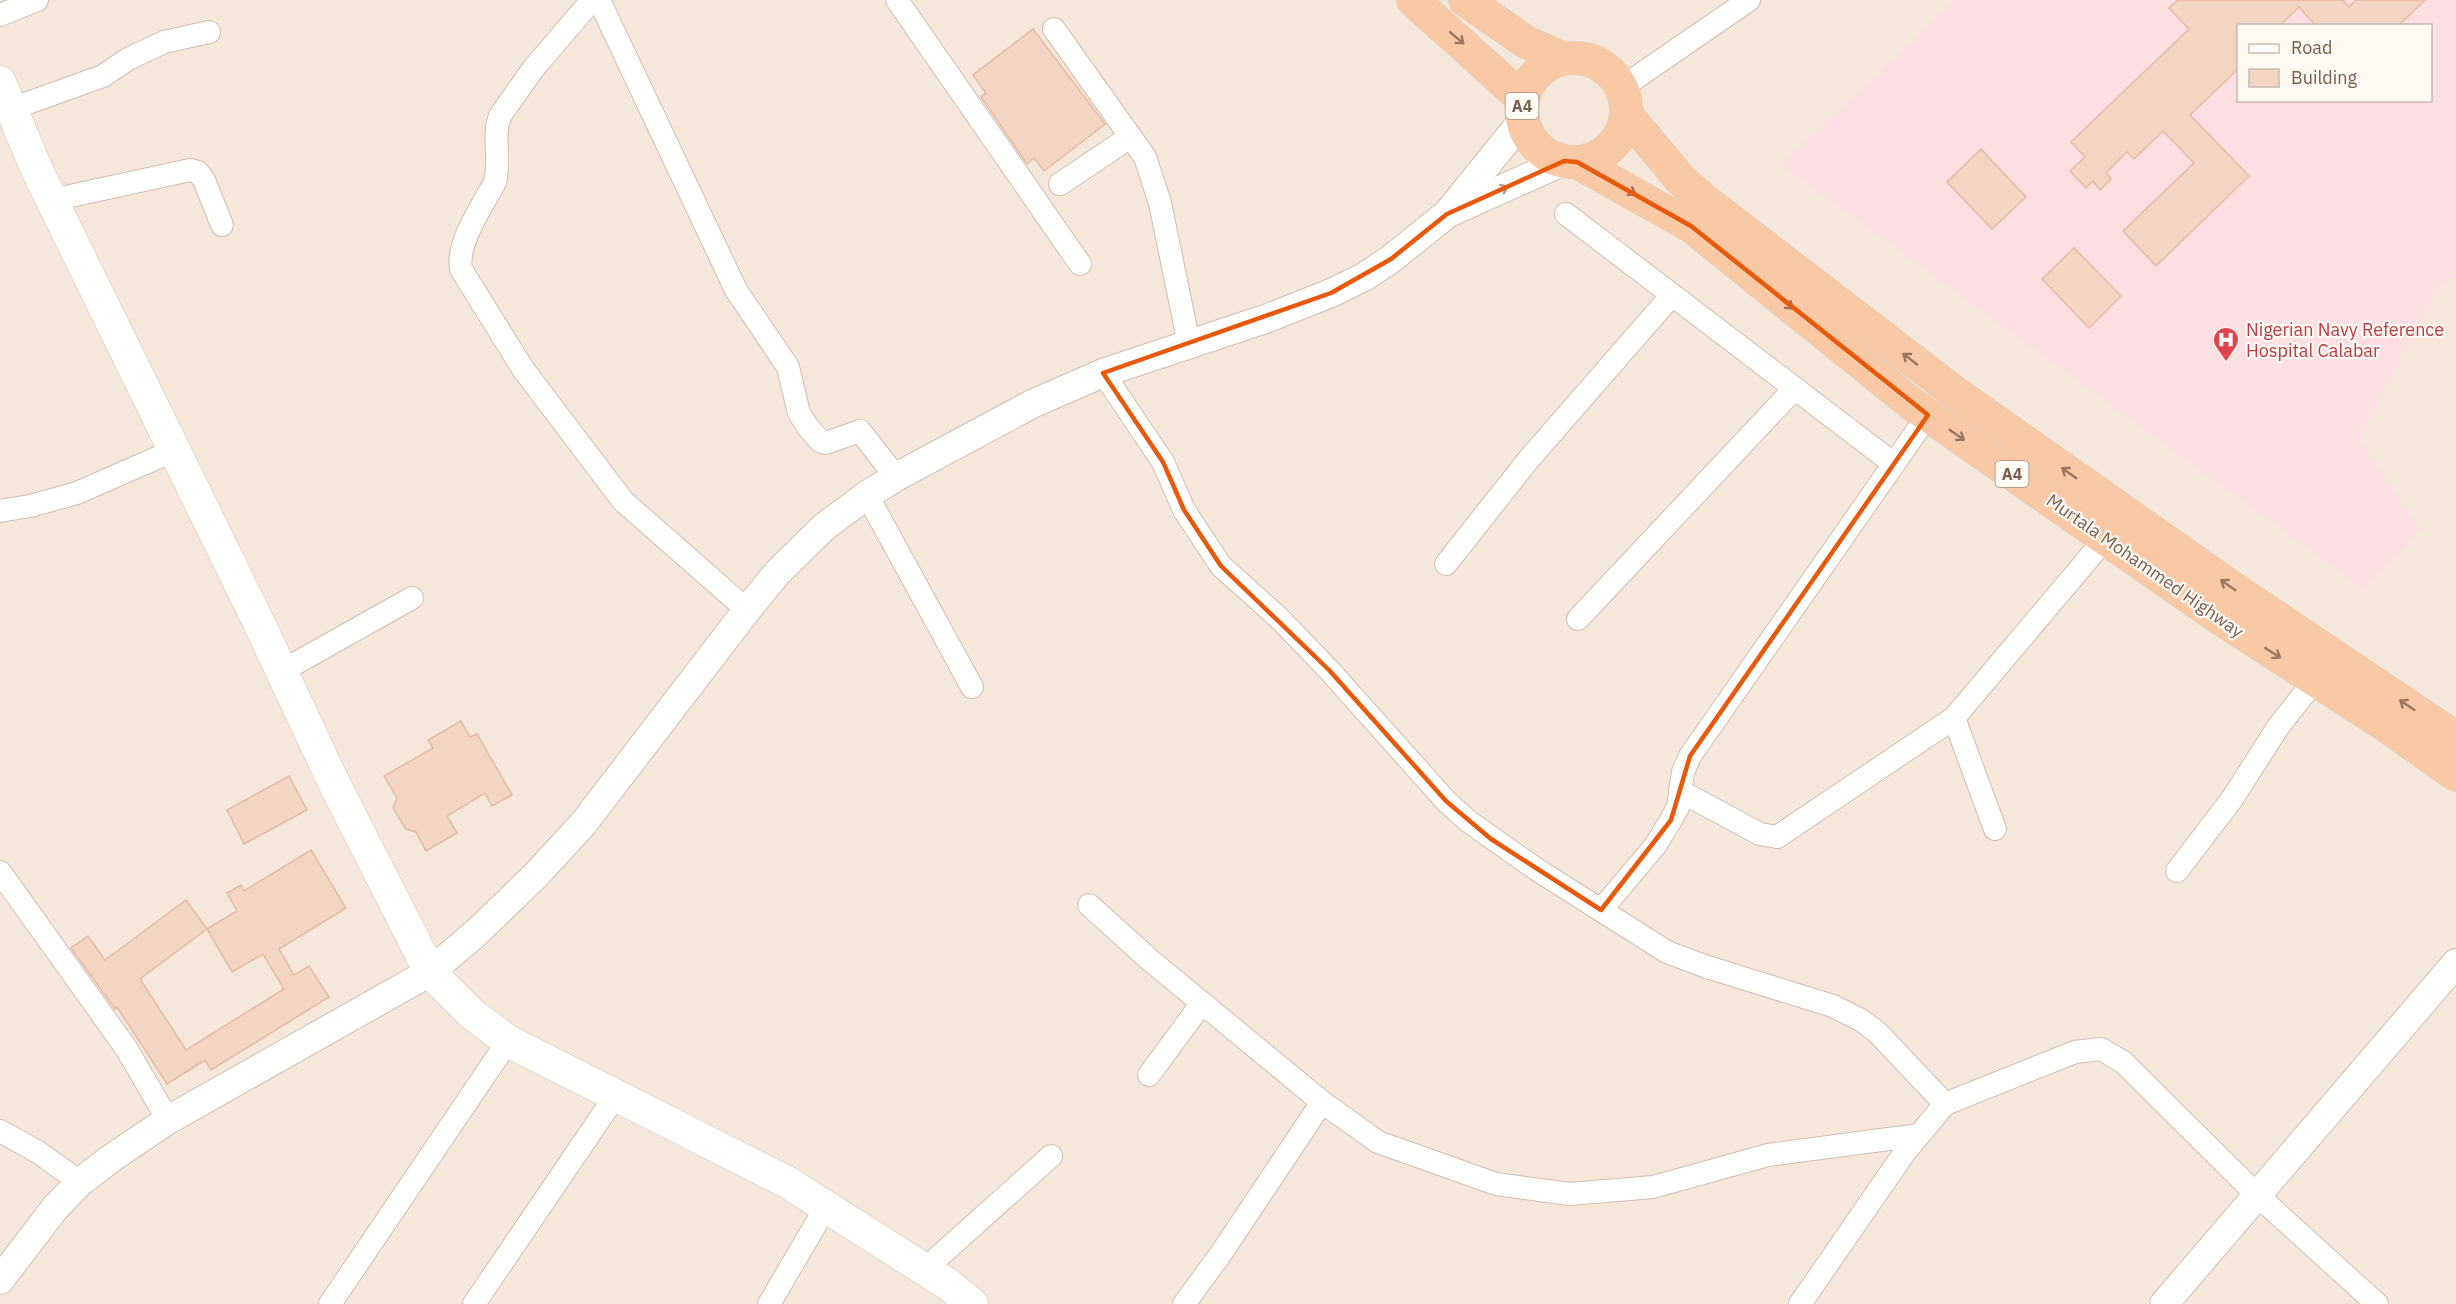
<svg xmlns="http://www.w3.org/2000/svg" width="2456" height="1304" viewBox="0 0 2456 1304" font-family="'IBM Plex Sans',sans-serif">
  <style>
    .residential { fill: #f5e8da; fill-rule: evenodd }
    .medical { fill: #fbdfe3; fill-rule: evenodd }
    .building { fill: #f3d5c3; stroke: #e6bba3; stroke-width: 1.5; fill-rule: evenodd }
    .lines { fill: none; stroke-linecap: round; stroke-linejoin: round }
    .minor-casing { stroke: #d1beb0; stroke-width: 24 }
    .tertiary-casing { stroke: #d1beb0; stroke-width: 30 }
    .secondary-casing { stroke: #d6c0b0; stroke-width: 33 }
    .trunk-casing { stroke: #dad1cd; stroke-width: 34 }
    .minor { stroke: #fff; stroke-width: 22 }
    .tertiary { stroke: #fff; stroke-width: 28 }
    .secondary { stroke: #fff; stroke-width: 32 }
    .trunk { stroke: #f9c8a4; stroke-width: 33 }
    .oneway { stroke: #9a7763 }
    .oneway2 { stroke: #af9d94 }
    .marked { fill: none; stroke: #e8590c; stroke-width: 4.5; stroke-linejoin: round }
    .labels { text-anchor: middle; stroke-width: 4.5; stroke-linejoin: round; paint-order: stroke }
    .shield { fill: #fffaf3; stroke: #a28b7f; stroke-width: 1.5 }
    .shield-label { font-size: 16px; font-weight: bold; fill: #7a5c4d }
    .health-label { font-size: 18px; fill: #be3a42; stroke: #fffaf3; text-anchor: start }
    .street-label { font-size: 18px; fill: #7a5c4d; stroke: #fffaf3 }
  </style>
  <rect width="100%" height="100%" fill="#fdf6ec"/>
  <path class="residential" d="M0,0H2456V1304H0ZM2238,26H2430V100H2238Z"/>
  <path class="medical" d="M1954,0H2456V277L2439,288L2360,438L2421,530L2364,590L1781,165ZM2238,26H2430V100H2238Z"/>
  <g class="building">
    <path d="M2178,0H2343L2349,7L2356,0H2425L2398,26H2316L2299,7L2279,26H2238V69L2190,115L2249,176L2156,266L2123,231L2194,163L2163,131L2134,159L2127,152L2106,173L2111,179L2100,190L2093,181L2086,188L2070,171L2085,157L2071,142L2189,29L2169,8Z"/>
    <path d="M1033,29L1105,124L1044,171L1034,158L1027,164L981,97L986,93L973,75Z"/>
    <path d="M1981,149L2026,197L1992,229L1947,182Z"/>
    <path d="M2074,248L2121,296L2089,328L2042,279Z"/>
    <path d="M461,721L470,737L477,734L512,795L492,806L485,793L447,816L457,833L426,851L416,832L406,829L393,808L397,798L384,776L433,748L428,740Z"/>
    <path d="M289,776L307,810L244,844L227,810Z"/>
    <path d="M311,850L346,908L279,949L294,975L309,966L329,997L211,1070L205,1060L167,1084L117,1007L115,1009L71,948L88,936L105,960L186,900L207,929L237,911L227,893L241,885L244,891ZM207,929L232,972L263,954L284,989L186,1050L140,979Z"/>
  </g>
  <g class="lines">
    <defs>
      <g id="minor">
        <path d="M592,0L533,69L500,116C492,137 501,160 495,182C483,205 456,243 461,269L523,369L623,501L747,610"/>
        <path d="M599,0L736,290L788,367L799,413L807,426L820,441L826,443L860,431L896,477"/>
        <path d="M897,0L1080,264"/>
        <path d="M0,15L37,0"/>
        <path d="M1054,29L1145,157L1160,203L1189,344"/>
        <path d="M1621,88L1749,0"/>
        <path d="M11,109L103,76L128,59L164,42L209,32"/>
        <path d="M1060,184L1130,137"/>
        <path d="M52,200L190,170L198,172L204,180L222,225"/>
        <path d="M1566,214L1894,464"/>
        <path d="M1103,373L1163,462L1184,510L1221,566L1280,619L1329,670L1446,801L1468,821L1536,869L1667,952L1707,967L1833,1006L1861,1020L1878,1033L1945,1104"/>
        <path d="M867,495L972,687"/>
        <path d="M0,511L30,506L77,493L175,450"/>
        <path d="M1446,564L1529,459L1672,295"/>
        <path d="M1578,619L1795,388"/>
        <path d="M282,671L412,598"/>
        <path d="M1954,718L1995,829"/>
        <path d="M1680,791L1760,834L1777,837L1954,718L2105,539"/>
        <path d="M2177,871L2232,799L2278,727L2315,680"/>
        <path d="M0,872L126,1048L168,1120"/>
        <path d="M1089,905L1150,960L1322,1102L1378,1142L1496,1184L1570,1194L1653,1187L1768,1155L1919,1135"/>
        <path d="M1601,910L1655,846L1671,820L1678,807L1683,772L1690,756L1928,415"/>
        <path d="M1149,1075L1202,1003"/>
        <path d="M0,1131L38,1152L80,1182"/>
        <path d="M925,1269L1051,1156"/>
        <path d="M330,1304L508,1041"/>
        <path d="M474,1304L616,1095"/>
        <path d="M769,1304L826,1207"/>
        <path d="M1184,1304L1220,1255L1322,1102"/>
        <path d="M1800,1304L1905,1152L1945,1104L2075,1052L2101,1049L2123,1062L2257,1195L2377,1304"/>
      </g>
      <g id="tertiary">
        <path d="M1451,212L1564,161"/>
        <path d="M0,1280L55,1208L80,1182L113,1157L168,1120L430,972L476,933L536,875L583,824L747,610L778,572L824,527L867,495L896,477L1032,404L1103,373L1268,318L1331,293L1364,277L1391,259L1447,214L1523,120"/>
        <path d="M2164,1304L2456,963"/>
      </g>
      <path id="secondary" d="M0,82L37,170L259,623L332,779L430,972L472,1014L508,1041L787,1182L949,1285L972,1304"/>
      <g id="trunk">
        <path d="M1413,0L1523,99"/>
        <path d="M1465,0L1526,42L1564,59"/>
        <circle cx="1574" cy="110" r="52"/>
        <path d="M1626,114L1681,180L1704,200L1954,392L2231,587L2456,738"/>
        <path d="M1577,162L1691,226L1912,404L2218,617L2388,727L2456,775"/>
      </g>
    </defs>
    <use href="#minor" class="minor-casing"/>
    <use href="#tertiary" class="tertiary-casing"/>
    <use href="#secondary" class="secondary-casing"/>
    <use href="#trunk" class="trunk-casing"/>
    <use href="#minor" class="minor"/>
    <use href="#tertiary" class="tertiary"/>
    <use href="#secondary" class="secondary"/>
    <use href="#trunk" class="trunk"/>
  </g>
  <defs><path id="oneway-shaft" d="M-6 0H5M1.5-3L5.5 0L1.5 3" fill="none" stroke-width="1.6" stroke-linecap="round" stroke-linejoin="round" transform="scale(1.5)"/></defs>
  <g class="oneway">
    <use href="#oneway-shaft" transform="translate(1457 38) rotate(41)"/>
    <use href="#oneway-shaft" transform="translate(1628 190) rotate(29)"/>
    <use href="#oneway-shaft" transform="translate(1786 303) rotate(39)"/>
    <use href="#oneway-shaft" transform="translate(1910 359) rotate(-142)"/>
    <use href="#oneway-shaft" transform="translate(1957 435) rotate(35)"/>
    <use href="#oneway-shaft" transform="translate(2069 473) rotate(-145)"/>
    <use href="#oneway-shaft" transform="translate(2228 585) rotate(-145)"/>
    <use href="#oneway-shaft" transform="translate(2273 653) rotate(33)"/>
    <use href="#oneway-shaft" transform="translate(2407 705) rotate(-146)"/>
  </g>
  <use class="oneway2" href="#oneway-shaft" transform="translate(1500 190) rotate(-24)"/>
  <path class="marked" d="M1564,161L1577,162L1691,226L1928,415L1690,756L1671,820L1601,910L1491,839L1446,801L1329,670L1221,566L1184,510L1163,462L1103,373L1331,293L1391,259L1447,214Z"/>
  <defs>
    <symbol id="hospital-pin" viewBox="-11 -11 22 30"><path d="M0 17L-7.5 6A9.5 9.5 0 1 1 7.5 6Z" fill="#e0444e" stroke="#fffaf3"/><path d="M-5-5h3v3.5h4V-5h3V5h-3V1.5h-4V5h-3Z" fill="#fff"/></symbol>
  </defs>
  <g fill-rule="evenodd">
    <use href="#hospital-pin" x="2211" y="325" width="30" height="40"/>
  </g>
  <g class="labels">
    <g class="shield">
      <rect x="1505.5" y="93" width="33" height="26" rx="4.5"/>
      <rect x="1995.5" y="461" width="33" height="26" rx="4.5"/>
    </g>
    <g class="shield-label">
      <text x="1522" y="112">A4</text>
      <text x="2012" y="480">A4</text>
    </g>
    <g class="health-label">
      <text x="2246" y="336">Nigerian Navy Reference<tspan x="2246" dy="21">Hospital Calabar</tspan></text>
    </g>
    <g class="street-label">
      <text transform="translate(2145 566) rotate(35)" y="6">Murtala Mohammed Highway</text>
    </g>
  </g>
  <rect x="2237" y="24" width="195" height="78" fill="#fffaf3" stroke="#cabbb1" stroke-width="1.5"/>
  <rect x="2249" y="44" width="30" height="9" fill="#ffffff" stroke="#cabbb1" stroke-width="1.5"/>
  <text x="2291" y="54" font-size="18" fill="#7a5c4d">Road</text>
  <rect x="2249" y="69" width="30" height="18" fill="#f3d5c3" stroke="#cabbb1" stroke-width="1.5"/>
  <text x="2291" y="84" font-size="18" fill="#7a5c4d">Building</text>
</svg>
